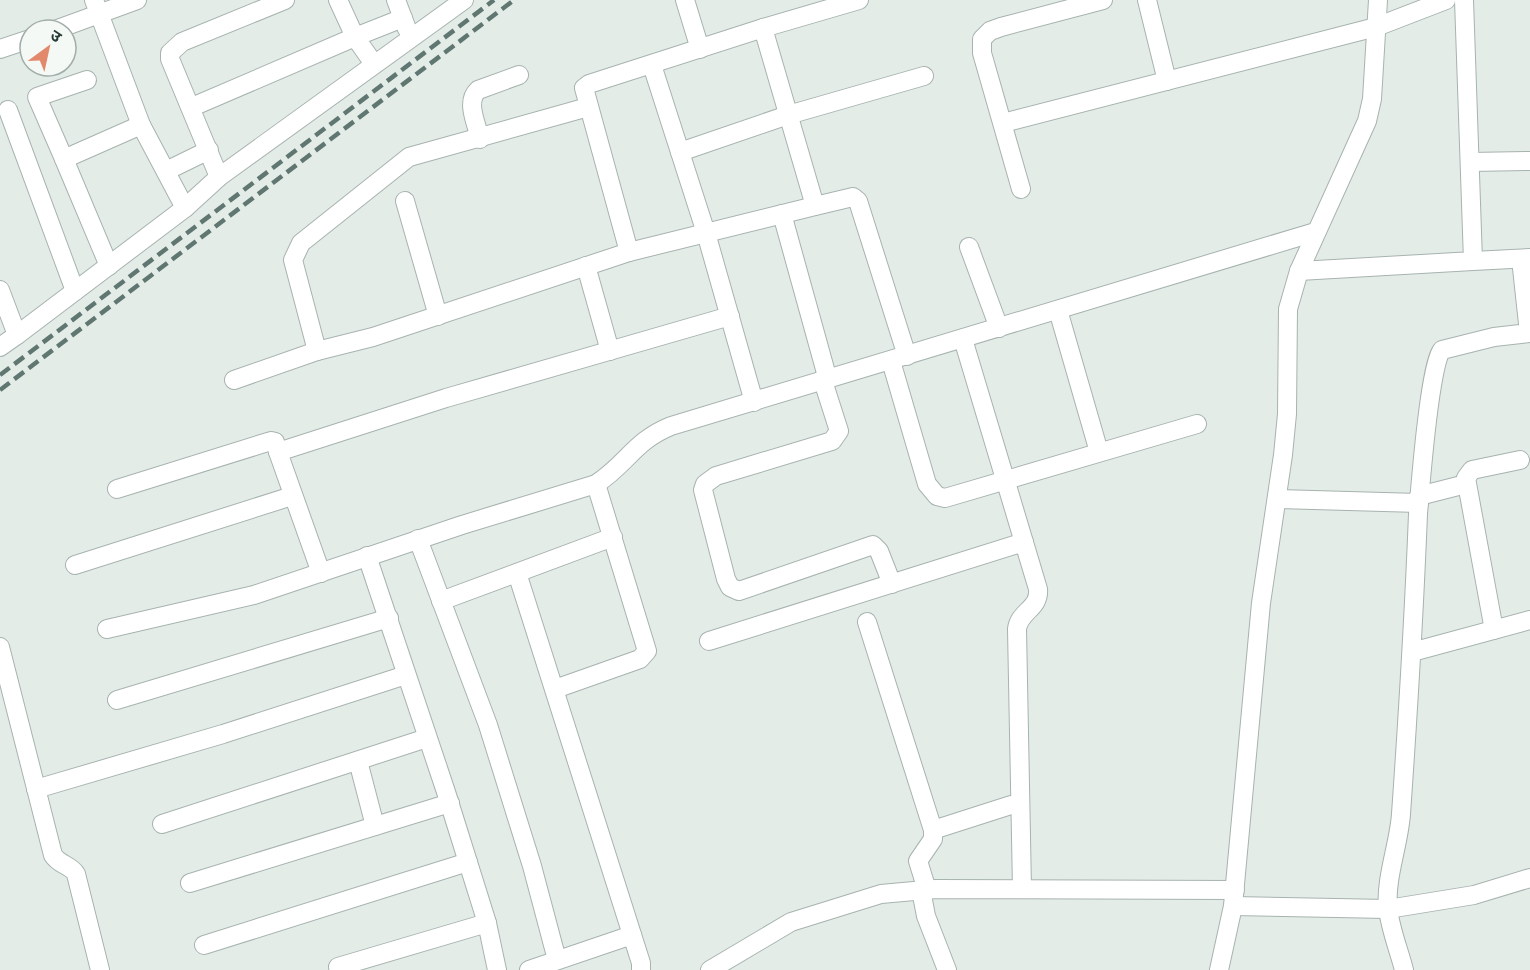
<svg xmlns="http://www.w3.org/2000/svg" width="1530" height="970" viewBox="0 0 1530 970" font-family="Helvetica,'Noto Sans Devanagari',sans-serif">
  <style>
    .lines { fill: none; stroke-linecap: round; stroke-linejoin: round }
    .minor-casing { stroke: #a7b3af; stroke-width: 20 }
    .minor { stroke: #fff; stroke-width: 18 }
    .rail { stroke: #607771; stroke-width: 4.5; stroke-dasharray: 12 6; stroke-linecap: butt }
  </style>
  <rect width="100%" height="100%" fill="#e4ece8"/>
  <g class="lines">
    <defs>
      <g id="minor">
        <path d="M396,0L407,29"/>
        <path d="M685,0L700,49"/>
        <path d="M1147,0L1167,81"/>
        <path d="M763,28L859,0"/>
        <path d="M55,30L137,0"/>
        <path d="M0,49L30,39"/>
        <path d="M374,64L355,37L403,18"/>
        <path d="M652,65L706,233L754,402"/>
        <path d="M87,80L37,97L64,159L141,125"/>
        <path d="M192,107L355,37L338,0"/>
        <path d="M588,107L409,157L301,243L293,260L317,351L373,337L629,252L815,206"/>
        <path d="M8,110L75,291"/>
        <path d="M1003,123L1376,27L1446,0"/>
        <path d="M480,139C477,124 465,102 478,90L519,75"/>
        <path d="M680,152L788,115L924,76"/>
        <path d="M64,159L109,266"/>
        <path d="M1470,162L1530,161"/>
        <path d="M166,171L209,150"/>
        <path d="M219,177L170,59V53L182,42L285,0"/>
        <path d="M1021,189L982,53V39L990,31L1001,27L1103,0"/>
        <path d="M405,201L438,316"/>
        <path d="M185,208L219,177L464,0"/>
        <path d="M782,214L828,380"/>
        <path d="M969,247L999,328"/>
        <path d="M629,252L584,88L589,84L763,28L815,206L853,197L858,201L907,356"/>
        <path d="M1473,261L1530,258"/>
        <path d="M586,266L610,351"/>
        <path d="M1299,271L1473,261L1464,0"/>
        <path d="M0,290L17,335L185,208L141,125L94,0"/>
        <path d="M1058,310L1099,452"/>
        <path d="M963,339L1038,589C1040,609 1019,611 1017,629L1022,889"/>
        <path d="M0,347L17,335"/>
        <path d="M891,361L927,484L937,496L945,498L1197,424"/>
        <path d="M234,380L317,351"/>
        <path d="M823,381L839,431L832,441L716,476L705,484L703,490L726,579L730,587L739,591L873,545L879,551L892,584"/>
        <path d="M117,489L271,441L275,442L278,452"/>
        <path d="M1419,496L1466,484"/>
        <path d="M1278,499L1419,503"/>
        <path d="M418,539L488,725L532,866L557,960"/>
        <path d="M367,556L446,792L487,923L497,970"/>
        <path d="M75,565L292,496"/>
        <path d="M321,573L278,452L446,398L730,316"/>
        <path d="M517,573L641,963V970"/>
        <path d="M441,601L613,537"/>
        <path d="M867,622L933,830V839L918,861L927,890"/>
        <path d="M107,629L254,595L462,525L596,484C627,464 634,441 671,426L1315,232"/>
        <path d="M1494,630L1466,478L1472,470L1520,460"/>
        <path d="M709,641L1024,542"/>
        <path d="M0,647L53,855C59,865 71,865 76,874L100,970"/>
        <path d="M1412,652L1530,620"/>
        <path d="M555,689L640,659L647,651L596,484"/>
        <path d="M117,700L389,618"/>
        <path d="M358,761L375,826"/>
        <path d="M36,789L223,734L406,675"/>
        <path d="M162,824L427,738"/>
        <path d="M933,830L1011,805"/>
        <path d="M190,883L450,803"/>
        <path d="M921,890L926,916L947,970"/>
        <path d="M1233,906L1388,909L1474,895L1530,878"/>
        <path d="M204,945L468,862"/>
        <path d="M338,967L487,923"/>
        <path d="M529,970L632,935"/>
        <path d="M710,970L791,922L881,894L936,889L1235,890"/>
        <path d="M1219,970L1233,906L1261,603L1283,455L1287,414L1288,309L1299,271L1367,121L1372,99L1378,0"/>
        <path d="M1404,970C1399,950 1390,929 1388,908C1385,879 1399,844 1401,814C1408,714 1414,614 1418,514C1420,490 1430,361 1442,350L1494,337L1529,333L1521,259"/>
      </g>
    </defs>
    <use href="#minor" class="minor-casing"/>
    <use href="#minor" class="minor"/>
    <g class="rail">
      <path d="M0,375L494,0"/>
      <path d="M0,390L514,0"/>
    </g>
  </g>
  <g transform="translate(48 48) rotate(33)"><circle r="28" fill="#f4f9f6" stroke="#a1ada9" stroke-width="1.5"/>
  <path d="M0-4.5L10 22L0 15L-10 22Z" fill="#e3896b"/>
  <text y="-9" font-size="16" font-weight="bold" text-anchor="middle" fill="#253b35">उ</text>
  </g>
</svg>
